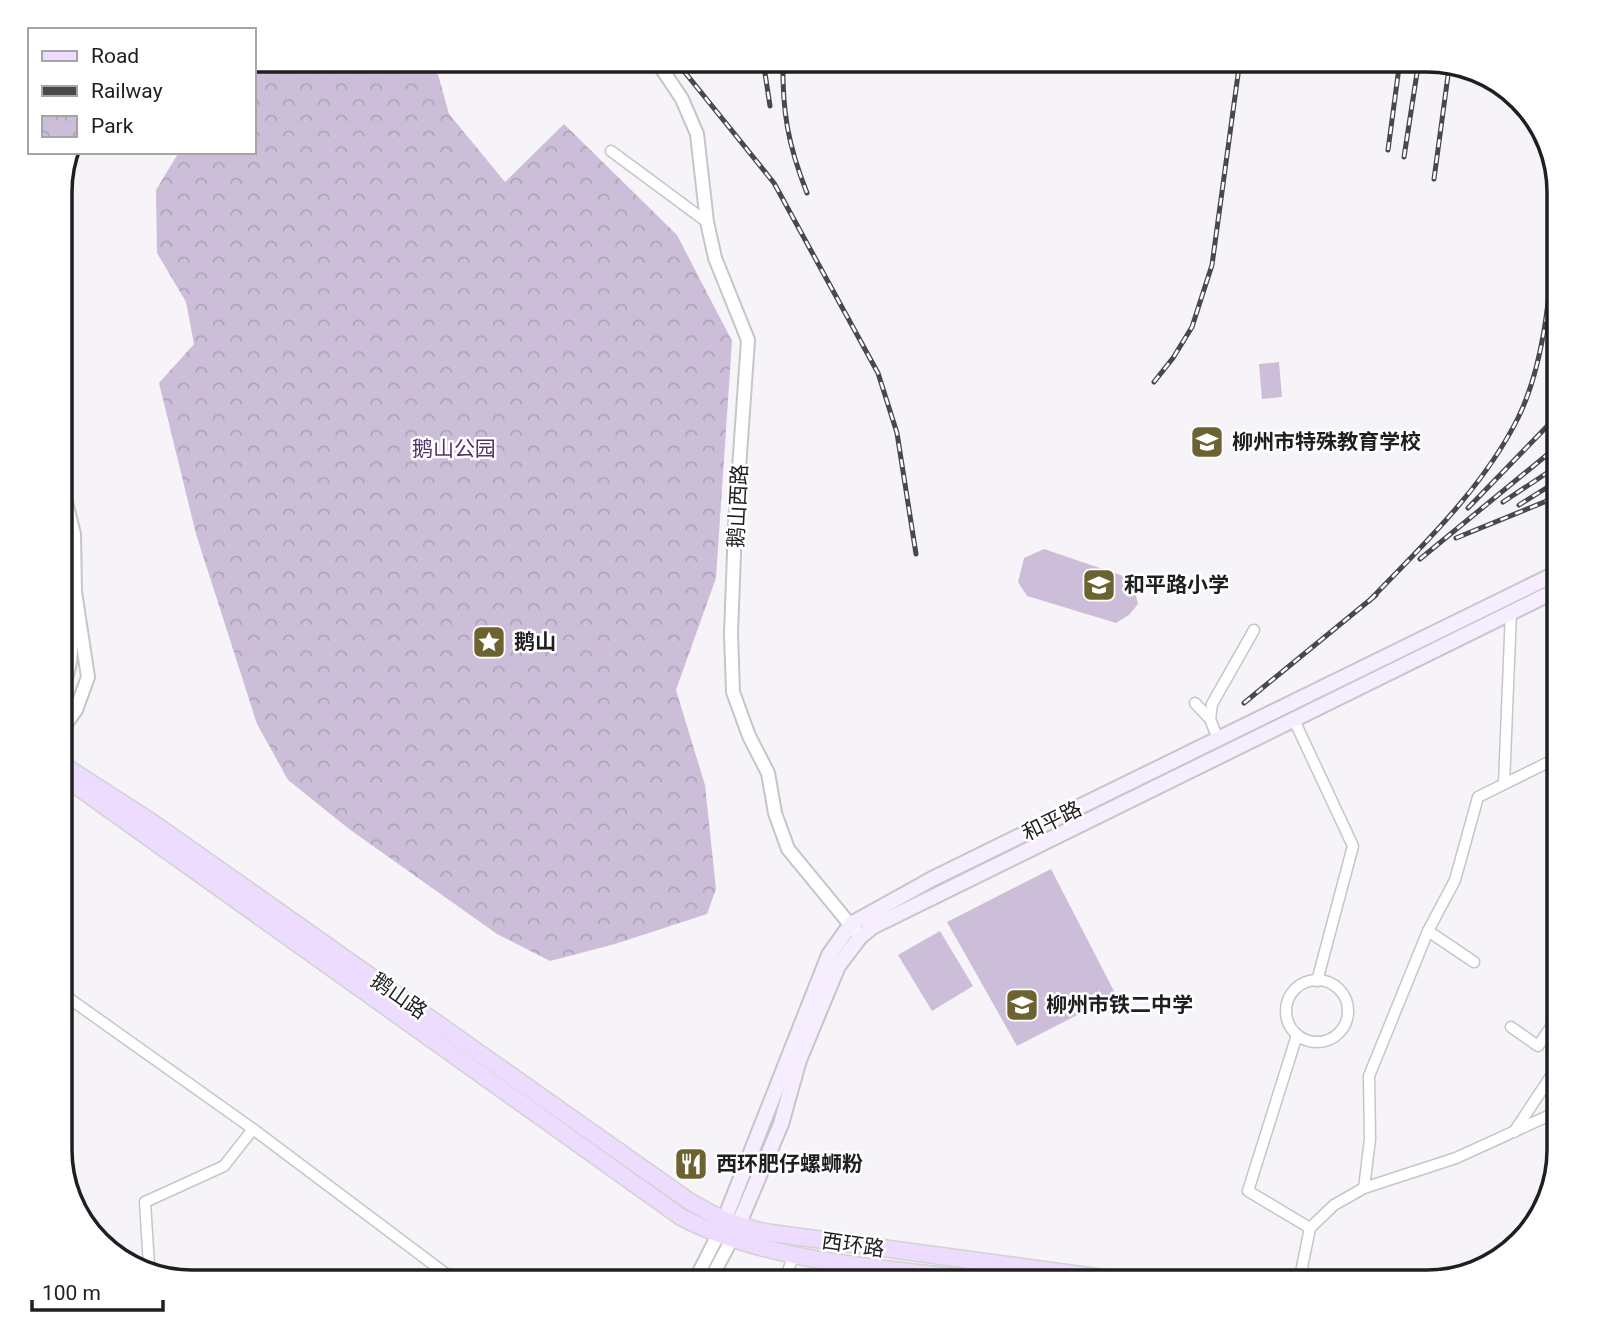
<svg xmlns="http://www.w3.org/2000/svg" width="1619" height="1342" viewBox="0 0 1619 1342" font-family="Roboto,'Noto Sans SC',sans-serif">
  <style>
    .park { fill: url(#park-crowns) }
    .pitch { fill: #ccbed9 }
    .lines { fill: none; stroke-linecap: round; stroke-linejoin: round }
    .primary-tunnel { stroke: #ccc9ce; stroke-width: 16; stroke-dasharray: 16 8; stroke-linecap: butt }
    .minor-casing { stroke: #c7c5c9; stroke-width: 13 }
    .tertiary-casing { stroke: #c7c5c9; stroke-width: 16 }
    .secondary-casing { stroke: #c7c5c9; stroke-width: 18 }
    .primary-casing { stroke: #d2d2d2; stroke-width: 19 }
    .minor { stroke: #fff; stroke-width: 10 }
    .tertiary { stroke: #fff; stroke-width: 12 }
    .secondary { stroke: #f6edfe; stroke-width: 14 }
    .primary { stroke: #eddcfd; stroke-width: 16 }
    .rail-casing { stroke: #4a484b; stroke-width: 5 }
    .rail { stroke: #fff; stroke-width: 2.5; stroke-dasharray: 8; stroke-linecap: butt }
    .labels { text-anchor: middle; stroke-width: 5; stroke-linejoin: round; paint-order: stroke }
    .poi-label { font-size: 21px; font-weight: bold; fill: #1f1e20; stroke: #fff; text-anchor: start }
    .park-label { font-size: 21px; fill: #51336a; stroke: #fff }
    .street-label { font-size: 21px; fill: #1f1e20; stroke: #fff }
    .rim { fill: none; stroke: #1f1e20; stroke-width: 3.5 }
  </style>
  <defs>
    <pattern id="park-crowns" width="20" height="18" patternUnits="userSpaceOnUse" patternTransform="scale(1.75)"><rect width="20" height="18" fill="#ccbed9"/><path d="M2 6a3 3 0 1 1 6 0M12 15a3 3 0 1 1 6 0" fill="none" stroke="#afa3ba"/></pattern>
  </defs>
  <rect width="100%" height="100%" fill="#f7f4f9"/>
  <path class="park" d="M254,60H434L449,114L505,182L564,124L677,235L732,341L716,578L676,690L705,785L716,889L707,914L615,944L550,961L497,934L349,829L288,780L257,724L196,534L159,383L194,344L186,302L157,253L156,190L179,152H254Z"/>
  <g class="pitch">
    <path d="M1279,362L1282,397L1262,399L1259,364Z"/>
    <path d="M1044,549L1132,579L1138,604L1129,615L1116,623L1027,596L1018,582L1024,558Z"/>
    <path d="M1051,869L1116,995L1017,1046L947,922Z"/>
    <path d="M940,931L973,986L932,1011L898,955Z"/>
  </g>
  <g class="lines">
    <path class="primary-tunnel" d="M60,541L74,589"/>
    <defs>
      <g id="minor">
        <path d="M611,151L707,222"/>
        <path d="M1195,703L1210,719"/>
        <path d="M1294,720L1353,846L1317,981"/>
        <path d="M1218,739L1210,719L1212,704L1254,630"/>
        <path d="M1504,784L1511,612"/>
        <path d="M1428,931L1474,962"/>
        <circle cx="1317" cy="1011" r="31"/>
        <path d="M60,992L253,1129L446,1274"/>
        <path d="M1511,1027L1538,1046L1559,1015"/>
        <path d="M1297,1035L1248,1191L1310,1228"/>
        <path d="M1514,1132L1559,1064"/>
        <path d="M1364,1188L1370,1139L1369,1076L1428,931L1455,880L1478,797L1559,757"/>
        <path d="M149,1266L145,1202L224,1166L253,1129"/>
        <path d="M784,1282L794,1254"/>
        <path d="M1299,1282L1310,1228L1334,1205L1364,1188L1456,1158L1559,1111"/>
      </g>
      <g id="tertiary">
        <path d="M656,60L682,99L697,134L707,222L715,258L748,340L735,526L731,634L733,692L749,736L768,773L775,813L788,849L857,933"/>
        <path d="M60,691C76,664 74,619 60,591"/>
        <path d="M60,732L76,710L88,677L75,592L74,534L60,478"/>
        <path d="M694,1282L718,1235"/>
        <path d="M709,1282L732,1239"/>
      </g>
      <g id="secondary">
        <path d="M720,1231L829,955L851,924L932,879L1559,572"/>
        <path d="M734,1235L781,1124L799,1060L838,966L860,937L872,927L1559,589"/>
      </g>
      <g id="primary">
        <path d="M60,763L153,823L689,1201L725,1221L764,1232L1133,1282"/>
        <path d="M68,780L681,1217C772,1265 894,1268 995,1282"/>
      </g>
    </defs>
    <use href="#minor" class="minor-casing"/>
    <use href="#tertiary" class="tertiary-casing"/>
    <use href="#secondary" class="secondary-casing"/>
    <use href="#primary" class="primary-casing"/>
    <use href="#minor" class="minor"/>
    <use href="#tertiary" class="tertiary"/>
    <use href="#secondary" class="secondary"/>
    <use href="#primary" class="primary"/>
    <defs>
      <g id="rail">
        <path d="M675,60L774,183L878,373L897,433L916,554"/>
        <path d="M763,60L770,106"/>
        <path d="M783,60C782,111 788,145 807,193"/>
        <path d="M1388,150L1400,60"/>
        <path d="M1404,157L1419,60"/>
        <path d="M1434,179L1449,68"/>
        <path d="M1552,210L1556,176"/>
        <path d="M1154,382L1173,358L1192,327L1212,265L1240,60"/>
        <path d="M1503,502L1559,465"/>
        <path d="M1519,505L1559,480"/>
        <path d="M1468,508L1559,414"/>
        <path d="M1456,538L1559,496"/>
        <path d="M1420,559L1559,445"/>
        <path d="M1370,600C1424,544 1483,488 1518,418C1549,355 1551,267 1559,198"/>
        <path d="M1244,703L1376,595"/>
      </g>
    </defs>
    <use href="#rail" class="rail-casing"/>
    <use href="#rail" class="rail"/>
  </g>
  <defs>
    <symbol id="school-square" viewBox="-11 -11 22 22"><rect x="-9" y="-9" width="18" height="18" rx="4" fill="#6d6330" stroke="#fff"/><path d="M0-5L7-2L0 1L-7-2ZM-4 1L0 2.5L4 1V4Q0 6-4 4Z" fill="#fff"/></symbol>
    <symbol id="sight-square" viewBox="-11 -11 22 22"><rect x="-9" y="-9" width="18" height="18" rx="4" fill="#6d6330" stroke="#fff"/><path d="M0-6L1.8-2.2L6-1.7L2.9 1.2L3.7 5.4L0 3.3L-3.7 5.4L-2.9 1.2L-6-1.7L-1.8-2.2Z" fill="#fff"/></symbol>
    <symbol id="restaurant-square" viewBox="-11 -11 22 22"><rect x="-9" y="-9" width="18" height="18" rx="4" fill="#6d6330" stroke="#fff"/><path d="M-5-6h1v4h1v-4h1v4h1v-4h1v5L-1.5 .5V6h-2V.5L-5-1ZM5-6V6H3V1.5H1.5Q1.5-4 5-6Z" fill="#fff"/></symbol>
  </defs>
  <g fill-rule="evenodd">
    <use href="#school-square" x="1188" y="423" width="38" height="38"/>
    <use href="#school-square" x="1080" y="566" width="38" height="38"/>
    <use href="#sight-square" x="470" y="623" width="38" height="38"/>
    <use href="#school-square" x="1003" y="986" width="38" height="38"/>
    <use href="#restaurant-square" x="672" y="1145" width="38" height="38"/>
  </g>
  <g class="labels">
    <g class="poi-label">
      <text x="1232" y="449">柳州市特殊教育学校</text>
      <text x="1124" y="592">和平路小学</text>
      <text x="514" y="649">鹅山</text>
      <text x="1046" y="1012">柳州市铁二中学</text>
      <text x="716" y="1171">西环肥仔螺蛳粉</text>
    </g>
    <g class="park-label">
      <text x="454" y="456">鹅山公园</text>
    </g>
    <g class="street-label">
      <text transform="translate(738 506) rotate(-87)" y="7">鹅山西路</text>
      <text transform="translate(1052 821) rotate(-26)" y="7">和平路</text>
      <text transform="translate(399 996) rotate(35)" y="7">鹅山路</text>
      <text transform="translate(853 1245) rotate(8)" y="7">西环路</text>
    </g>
  </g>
  <path d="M0 0H1619V1342H0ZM192 72H1427A120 120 0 0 1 1547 192V1150A120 120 0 0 1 1427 1270H192A120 120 0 0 1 72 1150V192A120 120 0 0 1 192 72Z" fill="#fff" fill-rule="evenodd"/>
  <path class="rim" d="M192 72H1427A120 120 0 0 1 1547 192V1150A120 120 0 0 1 1427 1270H192A120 120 0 0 1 72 1150V192A120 120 0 0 1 192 72Z"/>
  <rect x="28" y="28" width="228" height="126" fill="#ffffff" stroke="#a5a5a6" stroke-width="2"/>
  <rect x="42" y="51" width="35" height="10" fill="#eddcfd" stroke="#a5a5a6" stroke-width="2"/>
  <text x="91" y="63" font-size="21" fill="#1f1e20">Road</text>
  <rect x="42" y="86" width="35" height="10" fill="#4a484b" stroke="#a5a5a6" stroke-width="2"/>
  <text x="91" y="98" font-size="21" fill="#1f1e20">Railway</text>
  <rect x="42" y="116" width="35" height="21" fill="url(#park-crowns)" stroke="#a5a5a6" stroke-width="2"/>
  <text x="91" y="133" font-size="21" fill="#1f1e20">Park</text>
  <path d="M32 1300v10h131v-10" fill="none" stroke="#1f1e20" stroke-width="3.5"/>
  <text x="42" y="1300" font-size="21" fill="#1f1e20" stroke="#ffffff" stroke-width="5" paint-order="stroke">100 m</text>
</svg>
